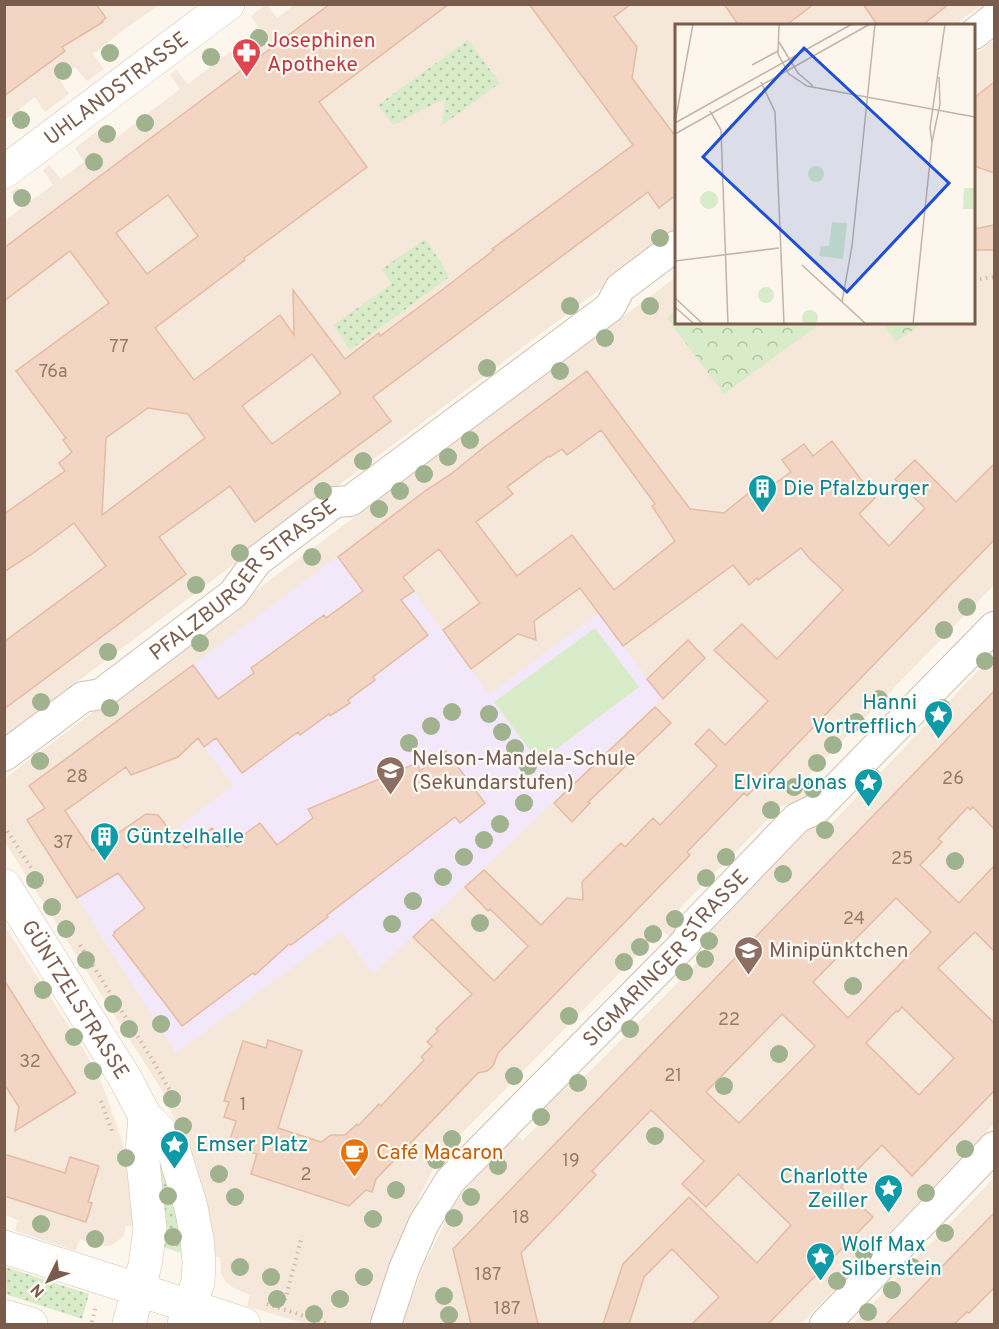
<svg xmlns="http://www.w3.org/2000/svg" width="999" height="1329" viewBox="0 0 999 1329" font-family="Overpass,sans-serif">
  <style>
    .residential { fill: #f5e8da }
    .education { fill: #f3e8fa }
    .grass { fill: url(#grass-dots) }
    .forest { fill: url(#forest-crowns) }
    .pitch { fill: #d8ecc9 }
    .building { fill: #f3d5c3; stroke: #e6bba3; stroke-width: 1.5; fill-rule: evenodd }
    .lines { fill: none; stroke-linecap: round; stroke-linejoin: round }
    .street-casing { stroke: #d1beb0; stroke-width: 32 }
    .secondary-casing { stroke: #d6c0b0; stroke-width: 34 }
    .path { stroke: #d9b8a5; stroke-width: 4; stroke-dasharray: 1.5 4.5; stroke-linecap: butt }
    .street { stroke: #fff; stroke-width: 30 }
    .secondary { stroke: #fff; stroke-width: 33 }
    .tree { fill: #a0b28e }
    .labels { text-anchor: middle; stroke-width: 4.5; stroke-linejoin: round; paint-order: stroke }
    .number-label { font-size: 18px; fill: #987a6a }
    .health-label { font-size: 21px; fill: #be3a42; stroke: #fffaf3; text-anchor: start }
    .street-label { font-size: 21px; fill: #7a5c4d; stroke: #fffaf3 }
    .culture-label { font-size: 21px; fill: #0d838f; stroke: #fffaf3; text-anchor: start }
    .education-label { font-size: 21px; fill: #785e54; stroke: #fffaf3; text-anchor: start }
    .food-label { font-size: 21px; fill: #c56008; stroke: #fffaf3; text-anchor: start }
    .inset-road { fill: none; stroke: #c5b3a7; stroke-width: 1.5 }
    .view { fill: #1d4ed8; fill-opacity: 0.15; stroke: #1d4ed8; stroke-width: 3 }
    .inset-edge { fill: none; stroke: #7a5c4d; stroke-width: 3 }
  </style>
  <defs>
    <pattern id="grass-dots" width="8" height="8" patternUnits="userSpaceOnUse" patternTransform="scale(1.5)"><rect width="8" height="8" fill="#d8ecc9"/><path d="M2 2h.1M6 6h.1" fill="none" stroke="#b4c2a5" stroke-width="1.8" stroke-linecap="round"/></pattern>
    <pattern id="forest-crowns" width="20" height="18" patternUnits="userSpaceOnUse" patternTransform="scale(1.5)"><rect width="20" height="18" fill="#d8ecc9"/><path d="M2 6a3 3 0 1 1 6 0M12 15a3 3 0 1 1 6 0" fill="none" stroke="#b4c2a5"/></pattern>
  </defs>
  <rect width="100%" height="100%" fill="#fdf6ec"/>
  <g class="residential">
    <path d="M295,4L982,5L954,25L676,26V232L5,736L4,221L23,207L11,192L17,187L29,202L53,185L43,170L49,165L61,179L84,162L75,148L105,125L116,138L180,89L170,75L176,70L188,84L211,66L201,52L208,47L219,60L261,31L251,16L265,5H267L277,18Z"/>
    <path d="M5,5H159L122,31L93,54L104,69L87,81L75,67L59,79L69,94L45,112L35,97L19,109L29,125L22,129L11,115L5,120Z"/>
    <path d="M994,40V585L806,778L820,791L816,796L781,806L679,909L675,942L662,930L448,1147L433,1169L420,1195L416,1206L423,1208L377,1318L371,1324H306L247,1306L250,1295L232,1287L225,1281L221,1273L220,1257L211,1256L185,1144L161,1089L5,842V778L676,277V322H974V56Z"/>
    <path d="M994,654V1124L801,1324H402L425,1263L439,1235L448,1214L464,1191L516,1135L523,1140L538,1125L533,1118L576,1075L582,1079L627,1034L622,1028L628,1022L634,1027L682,978L677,971L684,964L690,970L703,956L707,924L800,831L833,822Z"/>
    <path d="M4,925L84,1050L102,1084L119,1132L129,1163L135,1226H126L124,1235L114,1244L108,1246L96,1245L80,1239L76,1251L15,1231L18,1220L5,1215Z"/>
    <path d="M994,1178V1324H853L922,1252Z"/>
  </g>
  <path class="education" d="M370,532L489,694L599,613L662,698L373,974L342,931L176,1053L77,898L109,878L111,879L233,785L160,689Z"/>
  <g class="grass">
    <path d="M468,40L500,83L441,126L446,98L393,125L378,105Z"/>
    <path d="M425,239L442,264L449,277L350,350L333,325L392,284L382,269Z"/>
    <path d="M152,1145L167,1165L185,1254L163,1247Z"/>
    <path d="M5,1267L89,1294L82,1319L5,1294Z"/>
  </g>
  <g class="forest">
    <path d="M676,310V322L821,323L724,394L667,318Z"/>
    <path d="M882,323H923L896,342Z"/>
  </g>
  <path class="pitch" d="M595,628L639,687L539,762L494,702Z"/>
  <g class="building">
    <path d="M4,4H96L106,18L102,21L103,22L62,47L65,51L4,96Z"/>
    <path d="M330,4H449L319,102L367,167L244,258L245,260L155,328L194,380L280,315L294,335L293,290L345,359L379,333L380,336L442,290L494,250L492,249L633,145L529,4H631L614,17L637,47L632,78L676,137V195L659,208L648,192L373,397L391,421L255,522L230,486L159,537L186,574L4,709V642L106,566L74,523L32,554L4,572V514L65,471L59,463L72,452L63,440L66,438L16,371L109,303L70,251L4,301V248ZM168,195L198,236L147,274L116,233ZM312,354L341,393L272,444L242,406ZM148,408L188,414L205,438L102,515L106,438Z"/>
    <path d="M724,4H814L785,26H739Z"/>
    <path d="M863,4H949L921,26H878Z"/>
    <path d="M994,82V173L974,166V98Z"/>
    <path d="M994,225V250H974V229Z"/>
    <path d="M587,371L690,509L724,513L750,492L755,498L791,472L782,460L804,444L813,456L832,441L875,498L859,514L889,546L925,508L895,479L915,460L956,502L994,464V540L747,796L744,793L687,852L690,855L498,1053L494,1064L492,1067L487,1071L478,1073L376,1179L372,1192L366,1190L349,1206L251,1174L257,1154L228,1146L236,1121L224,1117L229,1102L224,1101L243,1041L266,1048L268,1040L302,1051L278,1128L321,1142L331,1135H345L357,1124L358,1126L379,1104L381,1106L424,1060L421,1057L432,1046L427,1042L438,1031L436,1029L472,994L413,937L432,919L494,981L528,946L490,909L488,911L465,887L484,870L541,925L567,898L583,900L582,882L621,843L625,847L653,818L660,825L717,766L695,744L709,729L725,745L768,701L714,650L742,624L777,659L843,590L810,559L801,548L758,580L757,578L749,585L733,565L623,646L580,588L534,621L536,640L518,634L471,669L443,630L480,603L439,549L403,577L414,591L401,600L428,635L373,677L375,680L348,700L350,703L330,716L329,714L300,735L298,732L242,773L216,738L204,747L198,738L178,757L131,775L126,767L65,811L92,851L146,814L158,815L171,832L186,848L212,828L227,847L260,823L277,845L313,818L308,809L417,763L420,771L446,751L485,803L460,823L455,817L327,915L328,917L291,945L289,944L255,975L253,973L182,1026L113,935L115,933L114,932L145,908L118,873L77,898L27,820L45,808L29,786L193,665L218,699L254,673L251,668L324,615L326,618L363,591L338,557L425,491L451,474L483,448ZM601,430L655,504L652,506L675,541L614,590L572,535L517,576L476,522L513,494L507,487L549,456L550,457L562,449L567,455Z"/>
    <path d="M688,640L705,658L663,699L647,679Z"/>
    <path d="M994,691V829L973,807L970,810L968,807L938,839L942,842L920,865L959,903L994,866V951L975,932L938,968L994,1023V1091L912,1176L882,1145L864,1163L841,1187L873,1217L768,1324H692L719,1297L672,1249L644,1277L629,1324H603L623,1264L689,1197L757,1263L791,1225L738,1174L706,1207L682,1184L704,1161L651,1110L592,1171L596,1175L521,1253L538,1324H471L453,1249ZM896,898L931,932L848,1018L813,982ZM902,1007L954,1058L919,1095L866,1043L896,1011L898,1012ZM782,1014L815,1046L739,1123L706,1092Z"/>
    <path d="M655,707L671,723L588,802L590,803L572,822L554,803Z"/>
    <path d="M4,980L76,1093L15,1131L19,1107L4,1084Z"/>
    <path d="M4,1154L65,1173L70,1157L99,1166L88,1202L92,1203L86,1222L4,1196Z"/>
    <path d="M994,1213V1288L969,1313L967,1312L954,1324H886Z"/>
  </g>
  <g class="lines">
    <defs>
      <g id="street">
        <path d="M974,34L994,18"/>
        <path id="s1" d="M4,756L83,697L101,694L233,594L257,561L335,502L350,501L602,313L610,307L620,288L676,246"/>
        <path id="s2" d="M386,1324L404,1269L424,1223L450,1181L686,942L696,923L797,818L816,809L994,627"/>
        <path d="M825,1324L994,1147"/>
      </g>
      <g id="secondary">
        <path id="s3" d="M4,172L228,4"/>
        <path id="s4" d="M4,885L125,1078L145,1116L171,1142L191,1207L197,1239L199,1262L198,1282L184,1324"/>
        <path d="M4,1247L118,1283L244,1324"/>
        <path d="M4,1316L31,1324"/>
        <path d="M129,1324L145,1265L150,1229L142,1152L145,1116"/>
      </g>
    </defs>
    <use href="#street" class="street-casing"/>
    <use href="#secondary" class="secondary-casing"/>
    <g class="path">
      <path d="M974,280L994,277"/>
      <path d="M4,826L31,868"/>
      <path d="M80,945L152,1059L177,1103"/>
      <path d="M101,1101L112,1131"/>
      <path d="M285,1300L302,1236"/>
      <path d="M267,1304L329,1324"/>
      <path d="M92,1322L96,1305"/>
    </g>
    <use href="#street" class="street"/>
    <use href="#secondary" class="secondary"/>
  </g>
  <g class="tree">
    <circle cx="259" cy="38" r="9"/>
    <circle cx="110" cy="53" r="9"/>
    <circle cx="211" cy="57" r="9"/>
    <circle cx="63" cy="71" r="9"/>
    <circle cx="21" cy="120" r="9"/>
    <circle cx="145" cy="123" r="9"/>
    <circle cx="107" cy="134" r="9"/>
    <circle cx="94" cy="162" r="9"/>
    <circle cx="22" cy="198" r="9"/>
    <circle cx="660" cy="238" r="9"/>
    <circle cx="570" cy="306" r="9"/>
    <circle cx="650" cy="306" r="9"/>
    <circle cx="605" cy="338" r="9"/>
    <circle cx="487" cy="368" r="9"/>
    <circle cx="560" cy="371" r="9"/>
    <circle cx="470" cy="440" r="9"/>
    <circle cx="448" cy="457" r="9"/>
    <circle cx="363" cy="461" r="9"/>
    <circle cx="424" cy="474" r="9"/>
    <circle cx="323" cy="491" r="9"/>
    <circle cx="400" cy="491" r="9"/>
    <circle cx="379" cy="509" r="9"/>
    <circle cx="240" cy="553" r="9"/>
    <circle cx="312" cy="557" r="9"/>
    <circle cx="196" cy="585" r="9"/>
    <circle cx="967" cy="607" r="9"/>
    <circle cx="944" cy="630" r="9"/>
    <circle cx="200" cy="643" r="9"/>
    <circle cx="108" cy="652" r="9"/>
    <circle cx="985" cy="661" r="9"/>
    <circle cx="879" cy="699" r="9"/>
    <circle cx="41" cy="702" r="9"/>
    <circle cx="110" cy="708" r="9"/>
    <circle cx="942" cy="708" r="9"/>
    <circle cx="452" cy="712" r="9"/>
    <circle cx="489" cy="714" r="9"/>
    <circle cx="856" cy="722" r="9"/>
    <circle cx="431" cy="726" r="9"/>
    <circle cx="502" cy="732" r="9"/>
    <circle cx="409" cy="743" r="9"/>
    <circle cx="833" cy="745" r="9"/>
    <circle cx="515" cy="748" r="9"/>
    <circle cx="40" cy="761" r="9"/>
    <circle cx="817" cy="763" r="9"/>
    <circle cx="528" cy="766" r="9"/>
    <circle cx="872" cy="777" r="9"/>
    <circle cx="794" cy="787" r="9"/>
    <circle cx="813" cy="789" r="9"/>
    <circle cx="524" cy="803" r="9"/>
    <circle cx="771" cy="810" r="9"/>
    <circle cx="500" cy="824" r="9"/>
    <circle cx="825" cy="830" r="9"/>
    <circle cx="484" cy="840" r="9"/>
    <circle cx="464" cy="857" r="9"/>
    <circle cx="726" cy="857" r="9"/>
    <circle cx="955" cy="861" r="9"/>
    <circle cx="783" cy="874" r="9"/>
    <circle cx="443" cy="877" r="9"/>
    <circle cx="706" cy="878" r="9"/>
    <circle cx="35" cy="880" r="9"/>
    <circle cx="413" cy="901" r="9"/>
    <circle cx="52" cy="907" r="9"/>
    <circle cx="675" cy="919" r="9"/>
    <circle cx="480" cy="923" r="9"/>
    <circle cx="392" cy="924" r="9"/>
    <circle cx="66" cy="929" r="9"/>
    <circle cx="653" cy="934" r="9"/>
    <circle cx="709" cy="941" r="9"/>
    <circle cx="640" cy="947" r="9"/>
    <circle cx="705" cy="959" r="9"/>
    <circle cx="86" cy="960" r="9"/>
    <circle cx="624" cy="962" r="9"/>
    <circle cx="684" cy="972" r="9"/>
    <circle cx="853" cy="986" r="9"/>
    <circle cx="43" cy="990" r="9"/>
    <circle cx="113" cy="1004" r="9"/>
    <circle cx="569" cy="1016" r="9"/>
    <circle cx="161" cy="1024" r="9"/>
    <circle cx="129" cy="1029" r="9"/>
    <circle cx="630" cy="1029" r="9"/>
    <circle cx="74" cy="1037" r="9"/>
    <circle cx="779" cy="1054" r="9"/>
    <circle cx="93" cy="1071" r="9"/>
    <circle cx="514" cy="1076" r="9"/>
    <circle cx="578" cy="1083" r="9"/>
    <circle cx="724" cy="1086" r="9"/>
    <circle cx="172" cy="1099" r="9"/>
    <circle cx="541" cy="1117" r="9"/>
    <circle cx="183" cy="1126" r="9"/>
    <circle cx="655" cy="1136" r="9"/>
    <circle cx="452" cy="1139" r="9"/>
    <circle cx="965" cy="1149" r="9"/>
    <circle cx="126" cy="1158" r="9"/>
    <circle cx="436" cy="1160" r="9"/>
    <circle cx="498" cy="1166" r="9"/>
    <circle cx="219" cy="1174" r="9"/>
    <circle cx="396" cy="1190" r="9"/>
    <circle cx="926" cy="1193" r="9"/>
    <circle cx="168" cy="1196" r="9"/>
    <circle cx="235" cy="1197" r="9"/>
    <circle cx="471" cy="1197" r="9"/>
    <circle cx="454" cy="1218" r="9"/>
    <circle cx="373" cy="1219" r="9"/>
    <circle cx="41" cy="1224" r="9"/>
    <circle cx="945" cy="1233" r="9"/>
    <circle cx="173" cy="1237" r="9"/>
    <circle cx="95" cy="1239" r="9"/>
    <circle cx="864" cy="1253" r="9"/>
    <circle cx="240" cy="1267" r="9"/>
    <circle cx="912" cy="1267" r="9"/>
    <circle cx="271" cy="1277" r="9"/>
    <circle cx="364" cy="1277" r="9"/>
    <circle cx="837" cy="1281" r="9"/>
    <circle cx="892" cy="1290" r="9"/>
    <circle cx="444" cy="1296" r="9"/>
    <circle cx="277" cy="1299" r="9"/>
    <circle cx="340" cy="1299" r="9"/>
    <circle cx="868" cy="1312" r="9"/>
    <circle cx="314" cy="1314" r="9"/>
    <circle cx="449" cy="1315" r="9"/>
  </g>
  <defs>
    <symbol id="pharmacy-pin" viewBox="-11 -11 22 30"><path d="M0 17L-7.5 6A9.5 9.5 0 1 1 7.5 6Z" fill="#e0444e" stroke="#fffaf3"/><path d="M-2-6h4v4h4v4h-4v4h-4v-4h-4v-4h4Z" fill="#fff"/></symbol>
    <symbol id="building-pin" viewBox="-11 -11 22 30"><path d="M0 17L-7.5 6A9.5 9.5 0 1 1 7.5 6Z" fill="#0f9aa8" stroke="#fffaf3"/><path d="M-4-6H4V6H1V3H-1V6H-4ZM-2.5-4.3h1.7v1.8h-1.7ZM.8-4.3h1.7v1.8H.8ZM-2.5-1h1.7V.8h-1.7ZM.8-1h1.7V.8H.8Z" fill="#fff"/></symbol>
    <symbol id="sight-pin" viewBox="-11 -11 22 30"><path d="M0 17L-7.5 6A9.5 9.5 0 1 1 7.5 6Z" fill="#0f9aa8" stroke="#fffaf3"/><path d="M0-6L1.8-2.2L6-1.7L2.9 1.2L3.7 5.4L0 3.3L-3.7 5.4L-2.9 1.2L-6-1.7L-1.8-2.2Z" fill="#fff"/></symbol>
    <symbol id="school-pin" viewBox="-11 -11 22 30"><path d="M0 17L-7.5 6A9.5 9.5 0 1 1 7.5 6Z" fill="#8d6e63" stroke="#fffaf3"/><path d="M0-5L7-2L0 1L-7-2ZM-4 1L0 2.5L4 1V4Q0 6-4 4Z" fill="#fff"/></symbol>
    <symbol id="cafe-pin" viewBox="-11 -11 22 30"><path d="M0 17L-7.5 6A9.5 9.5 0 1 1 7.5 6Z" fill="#e8710a" stroke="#fffaf3"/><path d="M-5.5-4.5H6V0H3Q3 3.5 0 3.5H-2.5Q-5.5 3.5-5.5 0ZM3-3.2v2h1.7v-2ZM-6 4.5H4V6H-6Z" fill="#fff"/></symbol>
  </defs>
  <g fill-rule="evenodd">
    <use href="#pharmacy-pin" x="230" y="36" width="33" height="45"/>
    <use href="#building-pin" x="746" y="472" width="33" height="45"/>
    <use href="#sight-pin" x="922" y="698" width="33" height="45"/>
    <use href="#school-pin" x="374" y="754" width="33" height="45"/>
    <use href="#sight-pin" x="852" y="766" width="33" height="45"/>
    <use href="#building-pin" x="88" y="820" width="33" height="45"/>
    <use href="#school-pin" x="732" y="934" width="33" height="45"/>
    <use href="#sight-pin" x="158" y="1128" width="33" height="45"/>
    <use href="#cafe-pin" x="338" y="1136" width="33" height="45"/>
    <use href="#sight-pin" x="872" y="1172" width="33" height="45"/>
    <use href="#sight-pin" x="804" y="1240" width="33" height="45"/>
  </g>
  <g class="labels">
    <g class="number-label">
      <text x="119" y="352">77</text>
      <text x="53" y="377">76a</text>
      <text x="77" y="782">28</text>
      <text x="953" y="784">26</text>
      <text x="63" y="848">37</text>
      <text x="902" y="864">25</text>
      <text x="854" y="924">24</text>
      <text x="729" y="1025">22</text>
      <text x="30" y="1067">32</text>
      <text x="673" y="1081">21</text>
      <text x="243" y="1110">1</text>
      <text x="571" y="1166">19</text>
      <text x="306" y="1180">2</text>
      <text x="521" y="1223">18</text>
      <text x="488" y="1280">187</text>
      <text x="507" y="1314">187</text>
    </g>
    <g class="health-label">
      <text x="267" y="47">Josephinen<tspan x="267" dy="24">Apotheke</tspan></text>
    </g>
    <g class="street-label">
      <text dy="7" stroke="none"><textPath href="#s3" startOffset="140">UHLANDSTRASSE</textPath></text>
      <text dy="7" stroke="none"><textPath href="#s1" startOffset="300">PFALZBURGER STRASSE</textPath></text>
      <text dy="7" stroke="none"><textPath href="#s2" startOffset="468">SIGMARINGER STRASSE</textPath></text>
      <text dy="7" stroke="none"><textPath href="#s4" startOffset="135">GÜNTZELSTRASSE</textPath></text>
    </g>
    <g class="culture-label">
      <text x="783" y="495">Die Pfalzburger</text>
      <text x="917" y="709" text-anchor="end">Hanni<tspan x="917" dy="24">Vortrefflich</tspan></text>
      <text x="847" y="789" text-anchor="end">Elvira Jonas</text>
      <text x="126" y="843">Güntzelhalle</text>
      <text x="196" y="1151">Emser Platz</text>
      <text x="868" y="1183" text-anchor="end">Charlotte<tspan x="868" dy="24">Zeiller</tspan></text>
      <text x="841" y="1251">Wolf Max<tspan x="841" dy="24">Silberstein</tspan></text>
    </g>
    <g class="education-label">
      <text x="412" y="765">Nelson-Mandela-Schule<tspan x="412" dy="24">(Sekundarstufen)</tspan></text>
      <text x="769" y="957">Minipünktchen</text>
    </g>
    <g class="food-label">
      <text x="376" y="1159">Café Macaron</text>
    </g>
  </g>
  <g transform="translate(675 24)">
    <rect width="300" height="300" fill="#fdf6ec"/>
    <path d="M289,164H300V185H288ZM25 176a9 9 0 1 1 18 0a9 9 0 1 1-18 0ZM157,198L172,199L168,235L144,232L146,222H154ZM127 294a8 8 0 1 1 16 0a8 8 0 1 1-16 0Z" fill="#d8ecc9"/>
    <path d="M133 150a8 8 0 1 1 16 0a8 8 0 1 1-16 0ZM83 271a8 8 0 1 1 16 0a8 8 0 1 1-16 0Z" fill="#d8ecc9"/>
    <path class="inset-road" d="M104,0L103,30L114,50L132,62L300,93M104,18L123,49L138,62M77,41L103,27M86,58L100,88L109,300M35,87L46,106L53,300M0,99L18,0M0,99L177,0M0,110L195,0M257,118L255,104L270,0M0,237L104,224M127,241L191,300M0,274L28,300M167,278L177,222L200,0M0,283L19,300M238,300L257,118L265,80L264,53"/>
    <path class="view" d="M129,24L274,159L172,268L28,133Z"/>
    <rect width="300" height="300" class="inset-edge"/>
  </g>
  <rect width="999" height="1329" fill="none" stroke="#7a5c4d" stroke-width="12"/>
  <g transform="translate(48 1281) rotate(227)" stroke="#fffaf3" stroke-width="4.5" paint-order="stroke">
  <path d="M0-4.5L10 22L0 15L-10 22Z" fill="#7a5c4d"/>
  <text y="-9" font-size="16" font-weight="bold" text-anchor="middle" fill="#7a5c4d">N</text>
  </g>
</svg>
